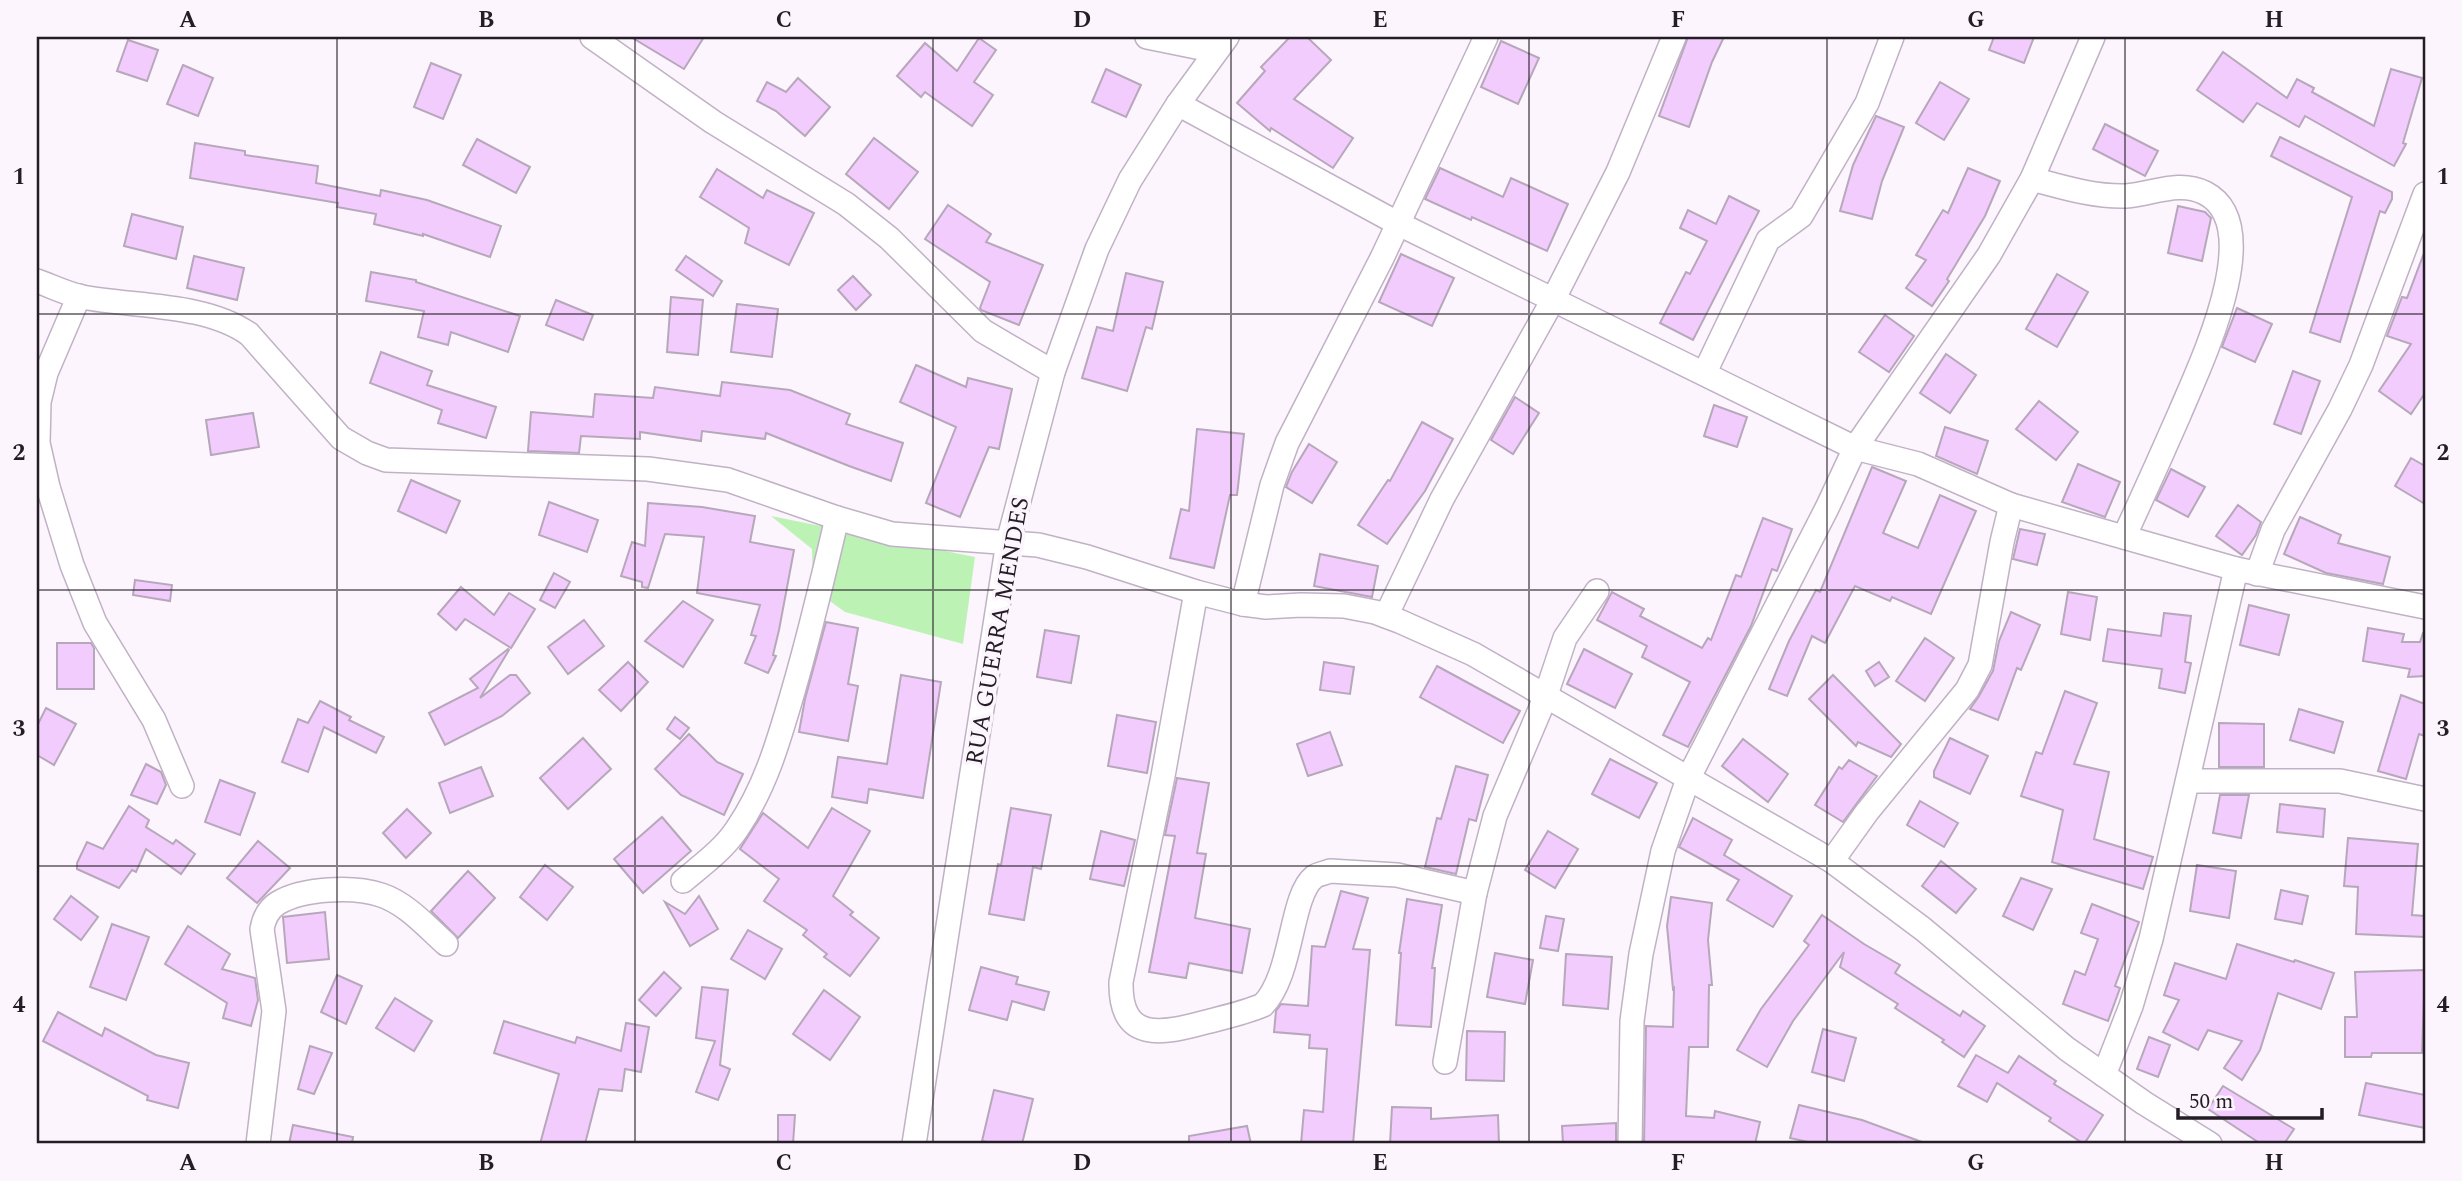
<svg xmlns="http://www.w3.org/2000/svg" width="2462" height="1181" viewBox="0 0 2462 1181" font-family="Spectral,serif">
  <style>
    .green { fill: #bcf3b5 }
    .building { fill: #f2ccfd; stroke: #b7a7bb; stroke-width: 2 }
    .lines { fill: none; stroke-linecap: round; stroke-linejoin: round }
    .minor-casing { stroke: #c1b1c6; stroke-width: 26 }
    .minor { stroke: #fff; stroke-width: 23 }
    .grid { fill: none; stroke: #241d25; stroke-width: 2; stroke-opacity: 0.55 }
    .labels { text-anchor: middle; stroke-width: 7; stroke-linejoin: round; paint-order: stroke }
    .street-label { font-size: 24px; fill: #241d25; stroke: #fcf5fd }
    .neatline { fill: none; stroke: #241d25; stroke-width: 2.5 }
    .grid-label { font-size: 23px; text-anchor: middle; font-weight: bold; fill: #241d25 }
  </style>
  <rect width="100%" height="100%" fill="#fcf5fd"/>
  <path class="green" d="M771,516L975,557L963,644L845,612L813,589L812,549Z"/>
  <g class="building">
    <path d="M631,37H704L684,69Z"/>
    <path d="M1290,37H1307L1331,60L1294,99L1353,138L1333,168L1271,128L1270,131L1237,103L1265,71L1261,67Z"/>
    <path d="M1688,37H1724L1712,62L1689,127L1659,116Z"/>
    <path d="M1994,37H2034L2024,63L1989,50Z"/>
    <path d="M979,38L996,50L974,82L993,95L972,126L925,92L921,97L897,76L925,43L957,71Z"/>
    <path d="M128,40L158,50L147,81L117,71Z"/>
    <path d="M1501,41L1539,58L1518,104L1481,87Z"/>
    <path d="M2223,52L2287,98L2297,79L2314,88L2312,92L2374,126L2391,69L2422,78L2403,143L2406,144L2394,166L2305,116L2299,127L2257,103L2243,122L2197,90Z"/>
    <path d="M431,63L461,75L443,119L414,107Z"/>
    <path d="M183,65L213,78L198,116L167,104Z"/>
    <path d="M1106,69L1141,85L1126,117L1092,102Z"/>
    <path d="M798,78L830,107L805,136L776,111L757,101L767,82L786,92Z"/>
    <path d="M1940,82L1969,99L1944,140L1916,123Z"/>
    <path d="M1876,116L1904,127L1882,181L1872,219L1840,211L1853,165Z"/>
    <path d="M2105,124L2158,151L2145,176L2093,149Z"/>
    <path d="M2280,137L2392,192V199L2385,213L2380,211L2340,342L2310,332L2352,197L2271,156Z"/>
    <path d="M874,138L918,172L889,209L846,174Z"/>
    <path d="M477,139L530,167L516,193L463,165Z"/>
    <path d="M195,143L245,151V155L318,166L316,183L380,196L381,190L427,200L501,226L490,257L423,234V236L374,224L376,214L337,207L338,203L190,178Z"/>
    <path d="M1440,168L1503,197L1511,178L1568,204L1547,251L1472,217L1471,220L1425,199Z"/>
    <path d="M1968,168L2000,181L1985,216L1947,279L1949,281L1932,306L1906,288L1926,260L1916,255L1943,210L1948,213Z"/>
    <path d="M717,169L763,198L767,190L814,213L789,265L745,243L749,228L700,197Z"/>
    <path d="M1729,196L1759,211L1693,340L1660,323L1686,272L1690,274L1707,241L1680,228L1688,210L1716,224Z"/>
    <path d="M948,205L991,234L986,242L1043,265L1019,325L981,310L980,308L990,282L925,239Z"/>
    <path d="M2178,206L2205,212L2211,218L2202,261L2168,253Z"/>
    <path d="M132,214L183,227L176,259L124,246Z"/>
    <path d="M2424,253L2425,393L2411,414L2379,391L2411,344L2387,336L2402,297L2407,298Z"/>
    <path d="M1401,254L1454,278L1432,326L1379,302Z"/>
    <path d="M194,256L244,268L237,300L187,288Z"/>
    <path d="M686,256L722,281L713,296L676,270Z"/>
    <path d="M371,272L416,280V282L520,316L508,352L451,332L448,345L418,337L424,311L366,301Z"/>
    <path d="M1126,273L1163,282L1152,329L1146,327L1127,391L1082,378L1097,327L1113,331Z"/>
    <path d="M2057,274L2088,292L2057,347L2026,329Z"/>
    <path d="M853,276L871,295L856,310L838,290Z"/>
    <path d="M671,297L703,300L698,355L667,352Z"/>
    <path d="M556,300L593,315L583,340L546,325Z"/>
    <path d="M737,304L778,309L772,357L731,352Z"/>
    <path d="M2237,308L2272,324L2255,362L2222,347Z"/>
    <path d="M1885,315L1914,336L1889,372L1859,352Z"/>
    <path d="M381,352L432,371L427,385L496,407L486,438L438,423L442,410L370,383Z"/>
    <path d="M1946,354L1976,375L1950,413L1920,393Z"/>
    <path d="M916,365L966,387L968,378L1012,389L999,449L989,447L960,517L926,503L956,427L900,402Z"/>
    <path d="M2293,371L2320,381L2301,434L2274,424Z"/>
    <path d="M722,382L790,390L850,414L846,424L903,443L891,481L849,466L766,433L765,439L702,431L701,441L640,432V439L581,436L579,453L528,451L531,412L593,417L595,394L653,398L655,387L720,396Z"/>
    <path d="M1515,397L1539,413L1513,454L1491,440Z"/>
    <path d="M2039,401L2078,432L2056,460L2016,429Z"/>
    <path d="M1714,405L1747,417L1737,447L1704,436Z"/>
    <path d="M253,413L259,447L211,455L206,420Z"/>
    <path d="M1422,422L1453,439L1425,491L1387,544L1358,525L1388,480L1390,481Z"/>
    <path d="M1945,427L1988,441L1977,474L1936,456Z"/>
    <path d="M1197,429L1244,434L1237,495H1230L1214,568L1170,558L1181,509L1189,511Z"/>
    <path d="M1309,444L1337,462L1312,503L1286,487L1292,472Z"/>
    <path d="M2411,458L2425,466V504L2395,486Z"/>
    <path d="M2078,464L2120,482L2105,517L2062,502Z"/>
    <path d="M1872,467L1906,481L1883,533L1918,548L1940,495L1976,511L1931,614L1892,597L1890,601L1855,586L1825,643L1812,636L1787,696L1769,689L1789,641L1816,590L1820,592Z"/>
    <path d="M2171,469L2205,487L2188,517L2156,500Z"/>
    <path d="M411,480L460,501L446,533L398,511Z"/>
    <path d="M549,502L598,520L587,552L539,535Z"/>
    <path d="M648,503L702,507L755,516L750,542L794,550L779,630L773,655L776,656L768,673L745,663L756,636L751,635L760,605L697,593L704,537L665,534L648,588L642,587V582L621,576L632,542L645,546Z"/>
    <path d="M2238,505L2261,522L2256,535L2242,555L2216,536Z"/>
    <path d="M2300,517L2341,535L2338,543L2390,557L2383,584L2326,573L2284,554Z"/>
    <path d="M1763,518L1792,529L1777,571L1772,569L1751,626L1688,747L1663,735L1690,682L1642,657L1647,646L1597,620L1612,592L1644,609L1640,616L1702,648L1708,638L1711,640L1736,575L1741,577Z"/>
    <path d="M2020,529L2045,534L2037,565L2013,559Z"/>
    <path d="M1320,554L1378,566L1372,597L1314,586Z"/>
    <path d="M554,573L570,582L555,608L540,600Z"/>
    <path d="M135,580L172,585L170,601L133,595Z"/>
    <path d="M461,587L494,615L509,593L535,609L511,648L465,619L456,630L438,614Z"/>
    <path d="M2068,592L2097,597L2090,640L2061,634Z"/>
    <path d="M683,601L713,620L683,667L645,641Z"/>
    <path d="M2249,605L2289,615L2279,655L2240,645Z"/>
    <path d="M2011,612L2040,625L2021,670L2017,668L1998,720L1970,709L1979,696L1993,671L1999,641Z"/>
    <path d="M2164,613L2191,616L2185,662L2191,663L2185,693L2159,688L2162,669L2103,661L2108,629L2161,636Z"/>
    <path d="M584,620L604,646L568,674L548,647Z"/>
    <path d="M826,622L858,628L848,684L858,686L848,741L799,732L805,699Z"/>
    <path d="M2368,628L2404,634L2402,642H2420L2423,633H2425V676L2408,677L2410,669L2363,661Z"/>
    <path d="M1045,630L1079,636L1071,683L1037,677Z"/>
    <path d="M1925,638L1954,658L1925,701L1896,681Z"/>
    <path d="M57,643H91L94,648V689H57Z"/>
    <path d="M508,649L509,650L480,698L510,675H516L530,693L502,716L445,745L429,713L478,688L470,679Z"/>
    <path d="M1584,649L1632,674L1615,708L1567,684Z"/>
    <path d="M628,662L648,682L621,711L599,690Z"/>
    <path d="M1324,662L1354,667L1350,694L1320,690Z"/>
    <path d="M1879,662L1889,677L1875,686L1866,671Z"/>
    <path d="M1437,666L1520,711L1503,743L1420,697Z"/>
    <path d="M901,675L941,682L923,798L869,789L867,803L832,797L838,757L887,764Z"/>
    <path d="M1833,675L1901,744L1891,757L1858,742L1856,746L1809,699Z"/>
    <path d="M2065,691L2097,703L2074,764L2109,772L2094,839L2153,857L2143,889L2052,862L2063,810L2021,796L2036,752L2042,754Z"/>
    <path d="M2401,695L2425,704V736L2419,734L2406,779L2378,771Z"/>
    <path d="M320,701L351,717L349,720L384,737L376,753L324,727L308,772L282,762L298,719L308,723Z"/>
    <path d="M46,708L76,724L54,765L37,755V726Z"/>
    <path d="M2299,709L2343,722L2334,753L2290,740Z"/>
    <path d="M1117,715L1156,722L1147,773L1108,766Z"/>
    <path d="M675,717L689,728L680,739L667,729Z"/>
    <path d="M2219,723L2264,724V767H2219Z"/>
    <path d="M1330,732L1342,765L1308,776L1297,744Z"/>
    <path d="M689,734L717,762L743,774L724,815L681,795L655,769Z"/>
    <path d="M583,738L611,769L568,809L540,778Z"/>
    <path d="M1950,738L1988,756L1970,794L1934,777V771Z"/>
    <path d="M1743,739L1788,774L1768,802L1722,766Z"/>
    <path d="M1610,759L1657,783L1639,818L1592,794Z"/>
    <path d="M1849,760L1877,776L1843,822L1815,805L1839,767L1842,769Z"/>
    <path d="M146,764L161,772L166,785L157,804L131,795Z"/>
    <path d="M1456,766L1488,775L1476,821L1469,819L1456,874L1425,867L1437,818L1441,819Z"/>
    <path d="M481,767L493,796L450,813L439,783Z"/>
    <path d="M1177,778L1209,783L1197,853L1206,854L1195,918L1250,929L1242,973L1189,963L1186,978L1149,972L1175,836L1165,835Z"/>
    <path d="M220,780L255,793L240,835L205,822Z"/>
    <path d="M2220,795H2249L2241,838L2213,833Z"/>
    <path d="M1920,801L1958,823L1944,847L1907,825Z"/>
    <path d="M2280,804L2325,809L2323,837L2277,832Z"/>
    <path d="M129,806L149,820L146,827L173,844L176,840L195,854L181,874L146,849L136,872L132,870L119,888L77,869V863L87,842L103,849Z"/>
    <path d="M832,808L870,831L833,896L853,912L850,915L879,938L850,976L824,957L827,954L803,935L807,930L764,901L779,879L740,849L763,813L808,848Z"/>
    <path d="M1011,808L1051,815L1041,869L1033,867L1024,920L989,914L998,864L1001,865Z"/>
    <path d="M407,809L431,833L406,858L383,833Z"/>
    <path d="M662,817L691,851L643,893L614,859Z"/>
    <path d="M1693,818L1732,840L1724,855L1792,896L1773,927L1727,900L1739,880L1679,847Z"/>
    <path d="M1101,831L1135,840L1124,886L1090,879Z"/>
    <path d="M1548,831L1578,849L1555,888L1525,870Z"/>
    <path d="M2348,838L2418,844L2412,915L2425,916V937L2356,934L2358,887L2344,886Z"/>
    <path d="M258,841L290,868L257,903L227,878Z"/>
    <path d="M1941,861L1976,889L1956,913L1922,886Z"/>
    <path d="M545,865L573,887L547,920L520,897Z"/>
    <path d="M2197,865L2236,871L2229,918L2190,911Z"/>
    <path d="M468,871L495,898L458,938L431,911Z"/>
    <path d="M2021,878L2052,889L2033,930L2003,916Z"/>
    <path d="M2281,890L2308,896L2302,924L2275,919Z"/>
    <path d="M1341,891L1368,898L1353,949L1370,950L1353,1144H1301L1304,1110L1323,1112L1327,1049L1309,1048L1310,1035L1274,1032L1276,1011L1281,1004L1308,1006L1312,946L1325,947Z"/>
    <path d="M71,896L98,917L81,940L54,919Z"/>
    <path d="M699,896L718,929L690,946L665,902L685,914Z"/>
    <path d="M1671,897L1712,903L1708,940L1712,985H1709L1708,1047H1689L1686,1116L1714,1118L1715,1111L1760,1122L1755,1144H1644L1646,1026L1673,1027L1674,988L1673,989L1667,926Z"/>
    <path d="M1407,899L1442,905L1432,968H1435L1431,1027L1396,1025L1401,953H1399Z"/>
    <path d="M2092,904L2139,922L2115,986L2120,988L2108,1021L2063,1004L2075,971L2085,975L2098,939L2081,933Z"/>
    <path d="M325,912L329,959L287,963L283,917Z"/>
    <path d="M1822,915L1864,944L1900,965L1895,973L1960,1016L1963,1011L1985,1026L1964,1057L1942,1042L1944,1040L1895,1008L1898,1004L1840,967L1844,952L1793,1021L1767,1067L1737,1050L1761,1009L1809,945L1804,941Z"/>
    <path d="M1546,916L1564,919L1558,951L1540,948Z"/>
    <path d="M112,924L149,937L126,1000L90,987Z"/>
    <path d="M188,926L230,954L222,969L255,978L258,1000L251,1026L223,1018L227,1003L165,964Z"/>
    <path d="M748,930L782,949L765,979L731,959Z"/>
    <path d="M2237,944L2294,962L2295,960L2334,973L2321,1009L2278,993L2260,1050L2242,1080L2224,1068L2242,1041L2208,1030L2198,1050L2163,1032L2179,1000L2164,995L2175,963L2226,979Z"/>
    <path d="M1495,953L1533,960L1525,1004L1487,997Z"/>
    <path d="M1566,954L1612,957L1608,1009L1563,1005Z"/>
    <path d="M981,967L1018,977L1016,984L1049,992L1044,1010L1012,1001L1007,1020L969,1010Z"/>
    <path d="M2425,970L2422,1053H2372L2371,1057H2345V1017H2357L2355,972Z"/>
    <path d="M664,972L681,988L656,1016L639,1000Z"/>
    <path d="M337,975L362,986L346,1024L321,1012Z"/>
    <path d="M702,987L728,990L720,1065L730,1069L718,1100L696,1092L715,1041L696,1038Z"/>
    <path d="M824,990L860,1017L830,1060L793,1034Z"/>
    <path d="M395,998L432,1021L414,1051L376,1028Z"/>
    <path d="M58,1012L102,1036L105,1028L156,1055L189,1063L178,1108L147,1100L148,1096L43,1041Z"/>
    <path d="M504,1021L575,1043L577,1037L621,1051L626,1023L649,1027L641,1072L625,1069L622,1091L599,1089L585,1144H540L559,1074L494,1053Z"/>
    <path d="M1823,1029L1856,1038L1844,1081L1812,1072Z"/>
    <path d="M1467,1031L1505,1032L1504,1081L1466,1080Z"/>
    <path d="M2149,1037L2170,1045L2158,1077L2137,1069Z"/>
    <path d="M310,1046L332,1053L314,1094L298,1089Z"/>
    <path d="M1976,1055L2008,1073L2019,1056L2056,1081L2054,1084L2103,1115L2084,1144L2049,1121L2051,1118L1997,1083L1987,1102L1958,1086Z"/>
    <path d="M2366,1083L2425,1095V1128L2359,1115Z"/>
    <path d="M2223,1086L2294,1129L2284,1144H2261L2208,1109Z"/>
    <path d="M994,1090L1033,1099L1022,1144H996L982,1141Z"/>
    <path d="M1799,1105L1862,1120L1922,1142V1144H1817L1790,1138Z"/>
    <path d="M1392,1107L1431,1108V1119L1498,1115L1499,1144H1390Z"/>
    <path d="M778,1115H795L793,1144H778Z"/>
    <path d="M1616,1123V1144H1563L1562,1126Z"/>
    <path d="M293,1125L353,1137L352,1144H289Z"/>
    <path d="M1247,1126L1251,1144H1189V1136Z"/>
  </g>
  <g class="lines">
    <defs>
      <g id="minor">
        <path d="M592,37L713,122L846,204L889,238L983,331L1053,372"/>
        <path d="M1147,37L1216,51"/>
        <path d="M1178,104L1397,223L1855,448L1918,464L2011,505L2236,569L2425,607"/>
        <path d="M2032,179C2062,187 2094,197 2126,196C2153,194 2179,180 2205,193C2269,226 2198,369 2179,415C2161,456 2143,496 2124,537"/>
        <path d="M37,281C51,286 67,294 82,297C135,307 205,303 249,334L341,438L367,453L386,460L648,469L728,480L837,518L892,534L1038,545L1087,557L1196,592L1243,604L1266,607L1301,605L1344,606L1375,612L1399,621L1473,654L1832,861L1923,929L2067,1049L2144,1103L2210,1144"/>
        <path d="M79,296L46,373L39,402L38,443L48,487L72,565L95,623L154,720L182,786"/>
        <path d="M1705,372L1768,240L1801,216L1867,103L1892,37"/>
        <path d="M2257,574L2273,530L2340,409L2361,365L2425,194"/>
        <path d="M1196,592L1163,776L1121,982C1120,1043 1162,1034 1206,1022C1225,1017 1244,1013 1263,1005C1293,975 1290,896 1314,877C1318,874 1325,873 1330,871L1397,875L1475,893"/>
        <path d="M1243,604L1272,485L1287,443L1382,258L1486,37"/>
        <path d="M1386,616L1442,499L1554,298L1618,172L1674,37"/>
        <path d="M2188,781H2340L2425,799"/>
        <path d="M1832,861L1867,812L1967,690L1980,665L2002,542L2011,505"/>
        <path d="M683,881C702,865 724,849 737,829C765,788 778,743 792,695C809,637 823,578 837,518"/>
        <path d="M1445,1062L1475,893L1495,816L1545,698L1565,638L1597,591"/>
        <path d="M2104,1075L2131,1006L2151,939L2236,569"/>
        <path d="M258,1144L274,1011L262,929C264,918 268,909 278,903C303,888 354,886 381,895C406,903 427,927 446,944"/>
        <path d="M914,1144L1008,542L1053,372L1097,249L1130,180L1178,104L1227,37"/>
        <path d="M1630,1144L1632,1021L1641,954L1663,851L1688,779L1827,508L1855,448L1989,255L2032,179L2093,37"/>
      </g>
    </defs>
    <use href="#minor" class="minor-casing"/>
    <use href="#minor" class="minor"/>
  </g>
  <path class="grid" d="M337,37V1144M635,37V1144M933,37V1144M1231,37V1144M1529,37V1144M1827,37V1144M2125,37V1144M37,314H2425M37,590H2425M37,866H2425"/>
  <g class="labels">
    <g class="street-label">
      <text transform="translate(997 631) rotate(-80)" y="8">RUA GUERRA MENDES</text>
    </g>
  </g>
  <rect width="2462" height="1181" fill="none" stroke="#fcf5fd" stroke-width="77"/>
  <path d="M2178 1108v10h144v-10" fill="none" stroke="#241d25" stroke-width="3.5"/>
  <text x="2189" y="1108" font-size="21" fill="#241d25" stroke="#fcf5fd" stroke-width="5" paint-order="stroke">50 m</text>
  <rect x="38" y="38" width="2386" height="1104" class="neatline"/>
  <g class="grid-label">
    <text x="188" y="27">A</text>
    <text x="486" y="27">B</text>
    <text x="784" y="27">C</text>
    <text x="1082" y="27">D</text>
    <text x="1380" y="27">E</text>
    <text x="1678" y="27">F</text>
    <text x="1976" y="27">G</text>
    <text x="2274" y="27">H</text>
    <text x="19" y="184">1</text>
    <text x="2443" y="184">1</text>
    <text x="19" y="460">2</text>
    <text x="2443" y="460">2</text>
    <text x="19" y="736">3</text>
    <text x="2443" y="736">3</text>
    <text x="19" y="1012">4</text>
    <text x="2443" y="1012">4</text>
    <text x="188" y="1170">A</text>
    <text x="486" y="1170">B</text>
    <text x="784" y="1170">C</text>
    <text x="1082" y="1170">D</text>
    <text x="1380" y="1170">E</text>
    <text x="1678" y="1170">F</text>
    <text x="1976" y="1170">G</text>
    <text x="2274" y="1170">H</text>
  </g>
</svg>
